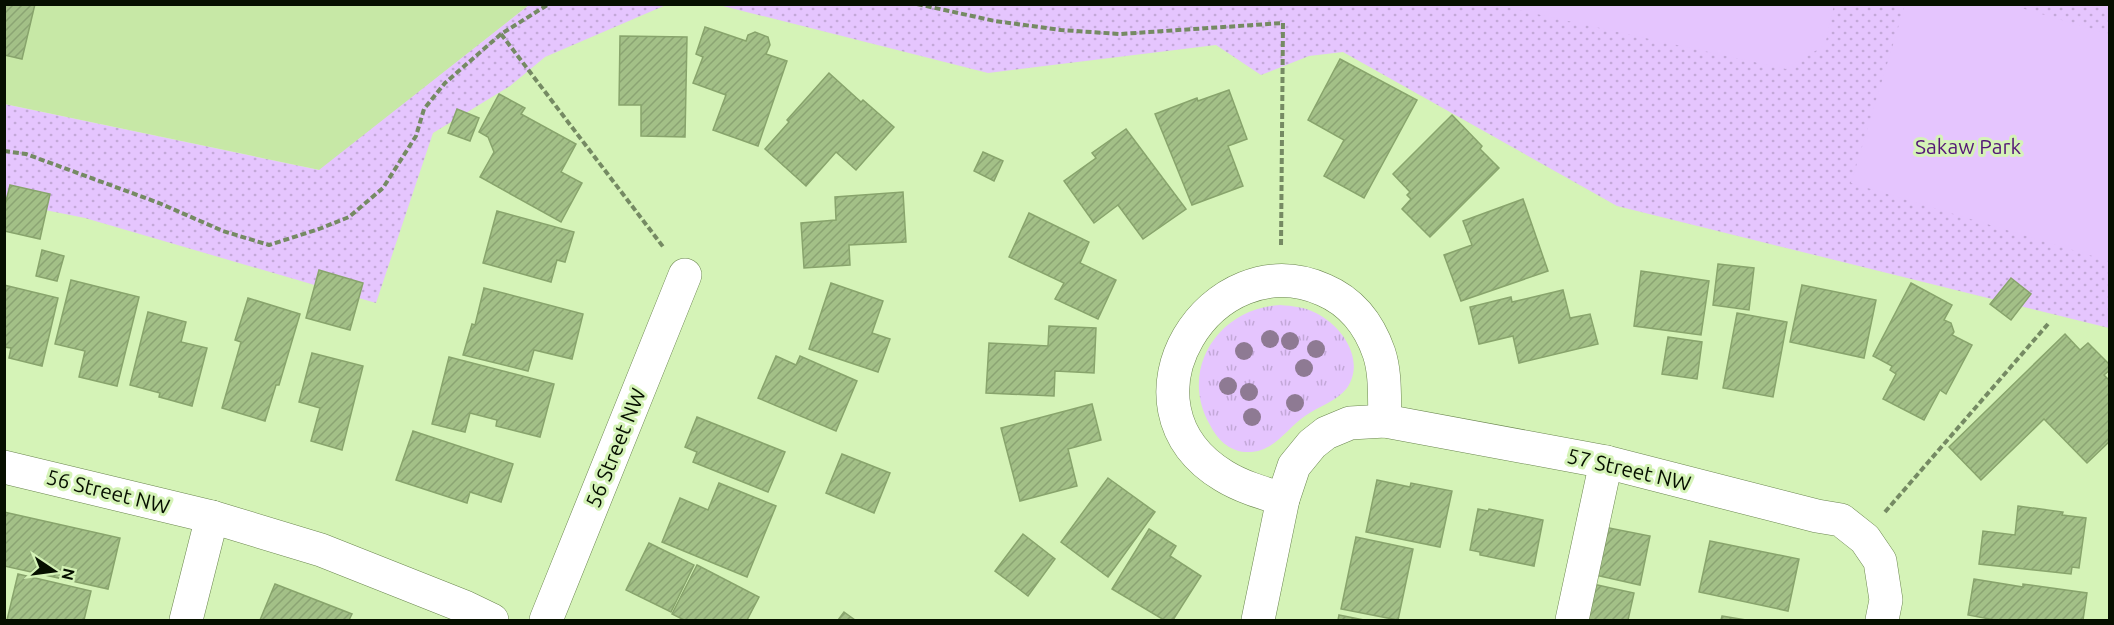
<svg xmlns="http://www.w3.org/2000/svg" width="2114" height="625" viewBox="0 0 2114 625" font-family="Ubuntu,sans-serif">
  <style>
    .built { fill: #c7e8a6 }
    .grass { fill: url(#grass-tufts) }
    .park { fill: url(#park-dots) }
    .pitch { fill: #e5c5fe }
    .building { fill: url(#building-hatch); stroke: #88a46c; stroke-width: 1.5 }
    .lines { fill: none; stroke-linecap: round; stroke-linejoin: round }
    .minor-casing { stroke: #6b864f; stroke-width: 34 }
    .path { stroke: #758a63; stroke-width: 4; stroke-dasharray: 6 3; stroke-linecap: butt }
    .minor { stroke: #fff; stroke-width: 33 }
    .tree { fill: #8e7a93 }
    .labels { text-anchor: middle; stroke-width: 6; stroke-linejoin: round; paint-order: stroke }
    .park-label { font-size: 21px; fill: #541776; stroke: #d5f3b7 }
    .street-label { font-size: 21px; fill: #060f00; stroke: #d5f3b7 }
  </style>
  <defs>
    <pattern id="grass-tufts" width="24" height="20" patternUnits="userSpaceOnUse" patternTransform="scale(1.5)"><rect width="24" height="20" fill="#e5c5fe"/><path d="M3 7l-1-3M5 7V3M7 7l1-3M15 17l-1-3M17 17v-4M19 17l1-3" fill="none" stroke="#c3a8d8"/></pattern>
    <pattern id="park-dots" width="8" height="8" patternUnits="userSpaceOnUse" patternTransform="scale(1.5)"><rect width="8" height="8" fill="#e5c5fe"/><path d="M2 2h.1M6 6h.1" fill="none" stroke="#c3a8d8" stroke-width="1.8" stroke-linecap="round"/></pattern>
    <pattern id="building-hatch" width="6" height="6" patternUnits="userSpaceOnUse" patternTransform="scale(1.5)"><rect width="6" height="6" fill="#a3c087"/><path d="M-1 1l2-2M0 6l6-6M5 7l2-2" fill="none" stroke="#8ba473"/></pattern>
  </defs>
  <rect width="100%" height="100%" fill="#d5f3b7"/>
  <path class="built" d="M5,5H529L320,170L5,104Z"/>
  <path class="grass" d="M1280,305C1293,306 1304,307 1316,313C1342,326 1366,360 1347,388C1337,401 1319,406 1305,416C1285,430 1273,454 1245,452C1229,451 1217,439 1210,425C1178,369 1219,308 1280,305Z"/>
  <g class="park">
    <path d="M529,5H666L545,57L510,86L433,133L376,303L85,218L5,202L4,104L319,170Z"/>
    <path d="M719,5H2109V328L1617,206L1343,52L1309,56L1261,75L1216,45L988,73Z"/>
  </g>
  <g class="pitch">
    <path d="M1496,5H1834L1825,45L1786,69Z"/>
    <path d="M1905,5H2011L2109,34V261L1851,183Z"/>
  </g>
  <g class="building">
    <path d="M4,4H35L22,59L4,55Z"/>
    <path d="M705,27L746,41L748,35L755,32L768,37L770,45L766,54L787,61L758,146L713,130L726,95L693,83L703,57L696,54Z"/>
    <path d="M620,36L687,37L685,137L641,136V105H619Z"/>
    <path d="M1340,59L1417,100L1364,198L1324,176L1344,140L1308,120Z"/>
    <path d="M829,73L861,102L863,100L894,127L856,170L836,152L806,186L765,149L789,122L787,120Z"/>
    <path d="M1229,90L1247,139L1228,146L1243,186L1192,205L1155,114L1197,98L1198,101Z"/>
    <path d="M499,94L525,108L521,114L576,144L561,172L582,183L561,222L480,177L494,152L488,137L479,132Z"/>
    <path d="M457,109L479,118L470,141L448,133Z"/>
    <path d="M1452,115L1482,146L1480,149L1499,168L1430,237L1402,209L1411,199L1407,195L1410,192L1393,174Z"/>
    <path d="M1126,129L1186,209L1143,239L1118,205L1094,223L1064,181L1096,158L1092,153Z"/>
    <path d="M983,152L1003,161L994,181L974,171Z"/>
    <path d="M10,185L50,194L40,239L4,231V209Z"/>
    <path d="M903,192L906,242L849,245L850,265L804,268L801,223L836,220L835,197Z"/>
    <path d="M1523,199L1548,271L1461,301L1444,255L1472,245L1463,221Z"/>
    <path d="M497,211L574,232L565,262L557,260L551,282L483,263Z"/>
    <path d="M1029,213L1089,242L1080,263L1116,280L1098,319L1055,299L1064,283L1009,257Z"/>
    <path d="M42,250L64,256L57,281L36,276Z"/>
    <path d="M1718,264L1754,268L1749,310L1713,305Z"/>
    <path d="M319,270L363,283L350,330L306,318Z"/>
    <path d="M1641,271L1709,281L1701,335L1634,326Z"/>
    <path d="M2011,278L2031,294L2011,320L1990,304Z"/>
    <path d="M71,280L139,297L117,386L79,377L85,351L55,344Z"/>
    <path d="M831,283L883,301L872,333L890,339L878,372L809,349Z"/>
    <path d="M1911,283L1952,305L1944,320L1951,323L1954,332L1952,335L1972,345L1946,394L1940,390L1924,420L1883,399L1896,374L1890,370L1892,366L1873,356Z"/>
    <path d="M4,285L58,298L42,366L9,358L11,348L4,347Z"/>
    <path d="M1802,285L1876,300L1864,358L1790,342Z"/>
    <path d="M484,288L583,314L572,359L534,350L528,371L463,355L472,324L475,325Z"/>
    <path d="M1563,290L1570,318L1590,314L1598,344L1519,363L1513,336L1479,344L1470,307L1511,297L1512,302Z"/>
    <path d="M248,298L300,314L279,385H276L265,421L222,408L241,342L235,340Z"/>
    <path d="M148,312L186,322L181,342L207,348L192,406L159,397L160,393L130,385Z"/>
    <path d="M1737,313L1787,322L1773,397L1723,388Z"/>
    <path d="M1049,326L1096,328L1094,373L1055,371L1054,396L986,393L989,343L1048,346Z"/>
    <path d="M2065,334L2080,350L2088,343L2110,365V370L2104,375L2110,381V441L2087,463L2044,419L1981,480L1949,447Z"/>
    <path d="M1668,337L1702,342L1697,379L1662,374Z"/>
    <path d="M312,353L363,366L342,450L311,441L320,408L299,402Z"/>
    <path d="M776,356L796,365L800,356L857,381L836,431L758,398Z"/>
    <path d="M449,357L554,384L540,437L496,426L497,420L470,413L465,432L432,424Z"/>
    <path d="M1092,404L1101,440L1068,449L1077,486L1020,501L1001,428Z"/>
    <path d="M697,417L785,452L768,492L693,462L697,452L685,447Z"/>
    <path d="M413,431L513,464L501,502L470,492L467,503L396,480Z"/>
    <path d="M842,454L890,473L874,513L826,493Z"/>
    <path d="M1108,478L1155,512L1108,577L1061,542Z"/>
    <path d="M1377,480L1410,487L1411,483L1452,491L1440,547L1366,532Z"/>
    <path d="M719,483L776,506L747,577L662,542L680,498L708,510Z"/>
    <path d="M2018,506L2063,512L2062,515L2086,518L2079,568L2072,567L2071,574L1979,564L1983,531L2015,535Z"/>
    <path d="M1478,509L1488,511L1489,509L1543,520L1534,566L1480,555V552L1470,550Z"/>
    <path d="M4,512L120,538L108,589L4,566Z"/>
    <path d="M1604,527L1650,536L1640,585L1595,575Z"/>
    <path d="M1149,529L1176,546L1170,556L1201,576L1173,620H1164L1112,589Z"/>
    <path d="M1023,534L1055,559L1028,596L995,571Z"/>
    <path d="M1356,537L1413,549L1398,620L1341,609Z"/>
    <path d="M1710,541L1799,559L1788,611L1699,592Z"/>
    <path d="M649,543L694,565L671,612L626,590Z"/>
    <path d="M697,565L759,597L747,620H684L672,614Z"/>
    <path d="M18,574L91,591L84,620H7Z"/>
    <path d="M1974,579L2023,587V584L2087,593L2083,620H1995L1968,615Z"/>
    <path d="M275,584L352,614L349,620H260Z"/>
    <path d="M1593,584L1634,593L1628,620H1586Z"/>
    <path d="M844,612L855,620H838Z"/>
    <path d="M1339,615L1364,620H1338Z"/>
    <path d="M1722,616L1746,620H1721Z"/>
  </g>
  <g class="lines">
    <defs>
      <g id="minor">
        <path d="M4,467L212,517L321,550L465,607L492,620"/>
        <path d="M1283,499C1263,493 1242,487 1224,476C1107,405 1212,240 1324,290C1352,302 1369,324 1379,353C1386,374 1384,399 1385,421"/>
        <path d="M186,620L212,517"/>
        <path d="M546,620L685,275"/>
        <path d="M1258,620L1283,499L1294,466L1312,444L1326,433L1350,423L1385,421L1606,462L1817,516L1841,520L1865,539L1880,561L1886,600L1882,620"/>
        <path d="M1572,620L1606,462"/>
      </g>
    </defs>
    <use href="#minor" class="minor-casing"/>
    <g class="path">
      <path d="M917,4L995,21L1061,30L1120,34L1283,23L1281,247"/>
      <path d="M501,34L664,248"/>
      <path d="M4,151L26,154L159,203L223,231L269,245L319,229L349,217L383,188L416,136L424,109L445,83L501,34L549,4"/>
      <path d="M1885,512L2048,324"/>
    </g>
    <use href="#minor" class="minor"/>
  </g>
  <g class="tree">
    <circle cx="1270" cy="339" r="9"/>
    <circle cx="1290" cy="341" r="9"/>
    <circle cx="1316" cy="349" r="9"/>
    <circle cx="1244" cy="351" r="9"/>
    <circle cx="1304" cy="368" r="9"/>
    <circle cx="1228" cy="386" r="9"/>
    <circle cx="1249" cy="392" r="9"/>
    <circle cx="1295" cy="403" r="9"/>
    <circle cx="1252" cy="417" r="9"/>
  </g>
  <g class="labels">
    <g class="park-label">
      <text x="1968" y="154">Sakaw Park</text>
    </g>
    <g class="street-label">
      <text transform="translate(616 448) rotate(-68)" y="7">56 Street NW</text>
      <text transform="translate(1629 470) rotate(13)" y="7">57 Street NW</text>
      <text transform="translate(108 492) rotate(14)" y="7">56 Street NW</text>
    </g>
  </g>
  <rect width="2114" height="625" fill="none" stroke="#060f00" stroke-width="12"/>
  <g transform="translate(54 571) rotate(103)" stroke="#d5f3b7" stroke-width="4.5" paint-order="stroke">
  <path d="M0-4.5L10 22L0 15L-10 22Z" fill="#060f00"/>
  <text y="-9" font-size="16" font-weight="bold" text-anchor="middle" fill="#060f00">N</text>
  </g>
</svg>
